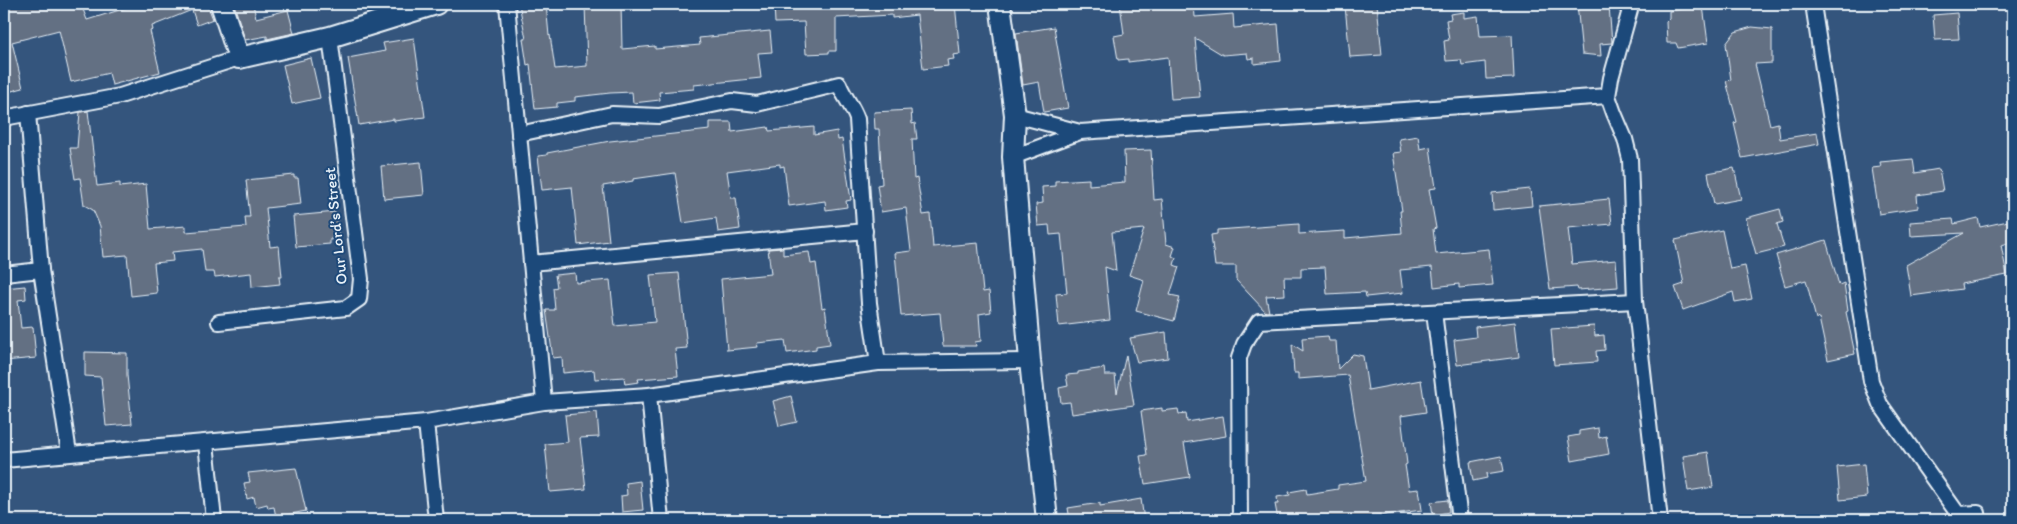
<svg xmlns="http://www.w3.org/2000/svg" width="2017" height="524" viewBox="0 0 2017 524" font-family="Itim,sans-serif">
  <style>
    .building { fill: #647083; stroke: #e8f1f8 }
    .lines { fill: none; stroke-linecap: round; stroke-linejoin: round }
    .street-casing { stroke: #e8f1f8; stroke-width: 18 }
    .secondary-casing { stroke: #e8f1f8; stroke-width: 24 }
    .street { stroke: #1f4a7a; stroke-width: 14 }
    .secondary { stroke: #1f4a7a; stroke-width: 20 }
    .labels { text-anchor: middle; stroke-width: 4; stroke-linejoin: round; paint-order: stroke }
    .street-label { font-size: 16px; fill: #e8f1f8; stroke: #1f4a7a }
  </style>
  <rect width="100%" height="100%" fill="#34557d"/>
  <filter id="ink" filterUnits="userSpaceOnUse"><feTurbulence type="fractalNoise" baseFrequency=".02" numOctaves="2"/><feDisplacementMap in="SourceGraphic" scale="10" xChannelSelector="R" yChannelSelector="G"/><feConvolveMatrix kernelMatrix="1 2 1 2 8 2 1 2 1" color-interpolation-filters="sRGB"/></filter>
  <g filter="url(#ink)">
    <g class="building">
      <path d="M4,4H81L87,20L139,4H207L213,19L197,25L192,10L152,26L153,30L150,31L160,72L112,85L109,73L71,82L59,30L12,42L23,88L4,93Z"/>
      <path d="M234,4H253L256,18L288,10L294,33L267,39V36L245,40Z"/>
      <path d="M519,4H546L549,36L550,35L555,69L587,66L585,4H621L622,49L655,46V49L700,45L699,38L770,31L772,52L758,53L761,78L694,85V89L659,92L660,100L633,103L632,92L610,93L575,97V101L557,103V107L535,109L530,64L527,65L523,39H526Z"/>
      <path d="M774,4H955L960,54L953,55L954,59L947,60L948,66L923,69L917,15L892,18V15L836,18V51H829V53L806,54L804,22L775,23Z"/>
      <path d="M1120,4H1194L1195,17L1233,14L1234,28L1278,24L1281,61L1254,64V58L1248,59L1247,53L1223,55L1195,38L1200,97L1171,99L1168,57L1128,62V59L1118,60L1114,36L1124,34Z"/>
      <path d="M1377,4L1382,55L1350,57L1345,6Z"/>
      <path d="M1577,4H1593V7L1609,6L1612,43L1600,44L1601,56L1582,54Z"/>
      <path d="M1703,6L1708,43L1678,48L1676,43H1667L1666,22L1669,19V11Z"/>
      <path d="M1464,12V18L1478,16L1480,36L1512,35L1514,78L1486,79L1485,62L1462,65L1461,60L1446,61L1444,41L1449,40L1446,20L1451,19L1450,14Z"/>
      <path d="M1957,13L1959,39L1935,40L1933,15Z"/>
      <path d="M1054,27L1068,108L1044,112L1039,82L1023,85L1016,33Z"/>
      <path d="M1752,27L1772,29V63L1755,64L1770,125L1778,123L1780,139L1817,133L1819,144L1742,158L1734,123L1737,122L1726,81L1731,80L1726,44L1735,32Z"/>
      <path d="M414,38L425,117L394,121V119L359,125L348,58L385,51L383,43Z"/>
      <path d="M311,58L320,98L292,104L283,65Z"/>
      <path d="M911,110L912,124L915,123L917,139H912L914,179L917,178L923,215L930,214L933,247L978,243L983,292L989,291L991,312L979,314L981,341L975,342L976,346H943L940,313L901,316L895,253L911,251L906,208L881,212L877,185L882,184L879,129H875L874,112Z"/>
      <path d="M88,111L97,186L120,183V187L146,184L150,229L186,226V232L246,227L245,217H250L246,180L294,175V178H298L301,204L266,208L270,247L279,246L282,277H279L280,284L252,287L251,273L215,277L214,272H205L202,249L172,252L173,261L154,263L157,293L131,296L127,255L103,257L100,226L93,210L84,205L80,178L75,179L70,148H77L80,112Z"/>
      <path d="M710,122H731L732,132L768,127L769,131L814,127V135L837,131L838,140L842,139L851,200L846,201L847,207L826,210L825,201L789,206L784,166L780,167V164L727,171L731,198H736L740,229L718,232L716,218L683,223L675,173L633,179V181L603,186L609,241L578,245L572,187L542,190L538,156L547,155V153L610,141L710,130Z"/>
      <path d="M1418,136L1420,149L1430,147L1436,188L1429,189L1436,228L1433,229L1436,254L1489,249L1493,285L1459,288V284L1434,287L1432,267L1400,270L1403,293L1366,297L1365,292L1327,294L1325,267L1301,268V277H1284L1285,295L1266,296L1269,312H1266L1236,280V266H1215L1211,235L1217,234V230L1299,224V234L1345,231V238L1402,233L1400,211H1402L1393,153L1401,152L1399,139Z"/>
      <path d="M1151,150L1154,200L1162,199L1166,244L1175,247L1172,256L1176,258L1174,265L1179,267L1170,295L1180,297L1174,321L1136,311L1144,280L1129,275L1144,229L1112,232L1116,271L1105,267L1110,320L1059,326L1056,294L1067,293L1061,234L1050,235L1049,225L1038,226L1036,204L1043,203L1042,187L1055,186V181L1089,179V185L1125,182L1124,151Z"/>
      <path d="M1913,159L1915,173L1939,169L1943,191L1917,195L1918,208L1879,214L1872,168L1881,167L1880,162Z"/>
      <path d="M421,162L424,195L384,199L381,166Z"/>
      <path d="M1734,168L1741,199L1714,204L1708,173Z"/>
      <path d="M1530,189L1532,206L1493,210L1492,193Z"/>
      <path d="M1609,199L1612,224L1568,228L1572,264L1616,260L1618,287L1578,290L1577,287L1550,289L1539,206Z"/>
      <path d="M1780,209L1783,222L1777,224L1784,247L1756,254L1746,218Z"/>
      <path d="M336,212L339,239H330V244L296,247L293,216Z"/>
      <path d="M1978,218L1980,227L2008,221L2013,242L2001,245L2007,275L1961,284L1962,289L1911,296L1906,265L1964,233L1911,236L1910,222L1953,219L1954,224Z"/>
      <path d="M1722,230L1730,269L1745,266L1752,299L1735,302L1733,292L1683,310L1675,287L1684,284L1675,240Z"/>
      <path d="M1826,240L1839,285L1844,283L1848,311L1846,312L1855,354L1828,360L1819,318L1816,319L1806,280L1785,286L1776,255Z"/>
      <path d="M783,248V255L809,252L811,264L816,263L822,308L825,307L830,344L816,346V349L787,353L785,340L757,343L758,347L727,350L721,279L771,274L768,249Z"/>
      <path d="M575,273L576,283L610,280L615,326L655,322L650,275L679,273L687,348L675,349L678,376L638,379L639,382L625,384L624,377L595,379L594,370L563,373L562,357L553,358L546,310H555L553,288L557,287L555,275Z"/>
      <path d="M25,286L26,299L18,300L21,328L33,327L36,358L4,361V288Z"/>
      <path d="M1515,322L1519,357L1457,365L1454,340L1476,337L1475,327Z"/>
      <path d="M1594,326L1595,336L1604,335L1605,350L1596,351L1597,362L1554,365L1551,329Z"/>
      <path d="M1166,332L1168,358L1137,362L1130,338Z"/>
      <path d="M1328,336L1329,341H1336L1338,369L1353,354L1363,356L1368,390L1421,380L1426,412L1401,416L1407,464L1405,465L1409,490L1419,489L1422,510L1349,520H1278L1275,504H1278L1277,497L1290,495L1289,492L1306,489L1307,494L1338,489V485L1366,481L1348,375L1298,379V373H1294L1292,344L1303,351L1302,338Z"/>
      <path d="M85,352L127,353V375L132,424L106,426L101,377L85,376Z"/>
      <path d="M1126,355L1134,405L1072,414L1070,402L1061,403L1059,388L1068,386L1066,375L1078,374V372L1104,368L1105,375H1115L1117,393Z"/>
      <path d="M791,396L797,422L779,426L773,401Z"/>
      <path d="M1162,408V411L1178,409L1179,414L1186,413L1187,422L1223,416L1226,436L1184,443L1190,477L1145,484L1140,456L1147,455L1141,411Z"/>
      <path d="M597,412L599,437L580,438L586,489L550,492L545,444L568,442L565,415Z"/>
      <path d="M1598,428L1599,438L1606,436L1609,454L1572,461L1568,437L1579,435V431Z"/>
      <path d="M1708,452L1713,487L1688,491L1683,456Z"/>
      <path d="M1501,456L1504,471L1486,474L1487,478L1473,481L1470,462Z"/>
      <path d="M1864,464L1867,497L1840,500L1837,467Z"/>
      <path d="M296,468L306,511L276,517L274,507L268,508L267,504L256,507L254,497L247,499L244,483L250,482L248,473Z"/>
      <path d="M640,481L643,510L622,512L621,496L627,495L626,483Z"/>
      <path d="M1141,499L1144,520H1070L1068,508L1100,503V506Z"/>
      <path d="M1448,500L1449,512L1433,515L1431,502Z"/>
    </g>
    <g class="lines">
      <defs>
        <g id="street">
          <path d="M507,4L544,402"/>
          <path d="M1624,4L1630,10L1611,78L1608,96L1614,113L1625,139L1630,159L1635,301L1660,520"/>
          <path d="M1813,4L1871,381L1880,404L1958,514L1978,513L1979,520"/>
          <path d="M28,113L41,270L69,453"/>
          <path d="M1015,115L1080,132"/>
          <path d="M4,118L120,96L239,58"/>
          <path d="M519,134L612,114L659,116L732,101L757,104L839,84C844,97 852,105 857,119L869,303L878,363"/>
          <path d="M1013,157L1080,132L1608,96"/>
          <path d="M531,263L865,231"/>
          <path d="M4,274L41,270"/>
          <path d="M1434,312L1460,520"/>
          <path d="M219,322L346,308L359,299L361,279L330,37"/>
          <path d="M649,395L661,520"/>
          <path d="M426,422L436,520"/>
          <path d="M206,443L214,520"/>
          <path d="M4,460L426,422L544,402L649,395L878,363L1030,361"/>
          <path d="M1240,520L1239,358L1244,344L1259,321L1635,301"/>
        </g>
        <g id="secondary">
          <path d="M221,4L239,58L330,37L436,4"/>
          <path d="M1000,4L1015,115L1013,157L1030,361L1047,520"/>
        </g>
      </defs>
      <use href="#street" class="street-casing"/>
      <use href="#secondary" class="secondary-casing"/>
      <use href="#street" class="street"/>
      <use href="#secondary" class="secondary"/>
    </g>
  </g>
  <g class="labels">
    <g class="street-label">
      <text transform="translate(335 226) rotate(-96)" y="6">Our Lord’s Street</text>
    </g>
  </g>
  <rect width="2017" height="524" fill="none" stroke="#1f4a7a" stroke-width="20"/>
  <rect x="10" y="10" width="1997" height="504" fill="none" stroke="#e8f1f8" stroke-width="2" filter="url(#ink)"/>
</svg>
